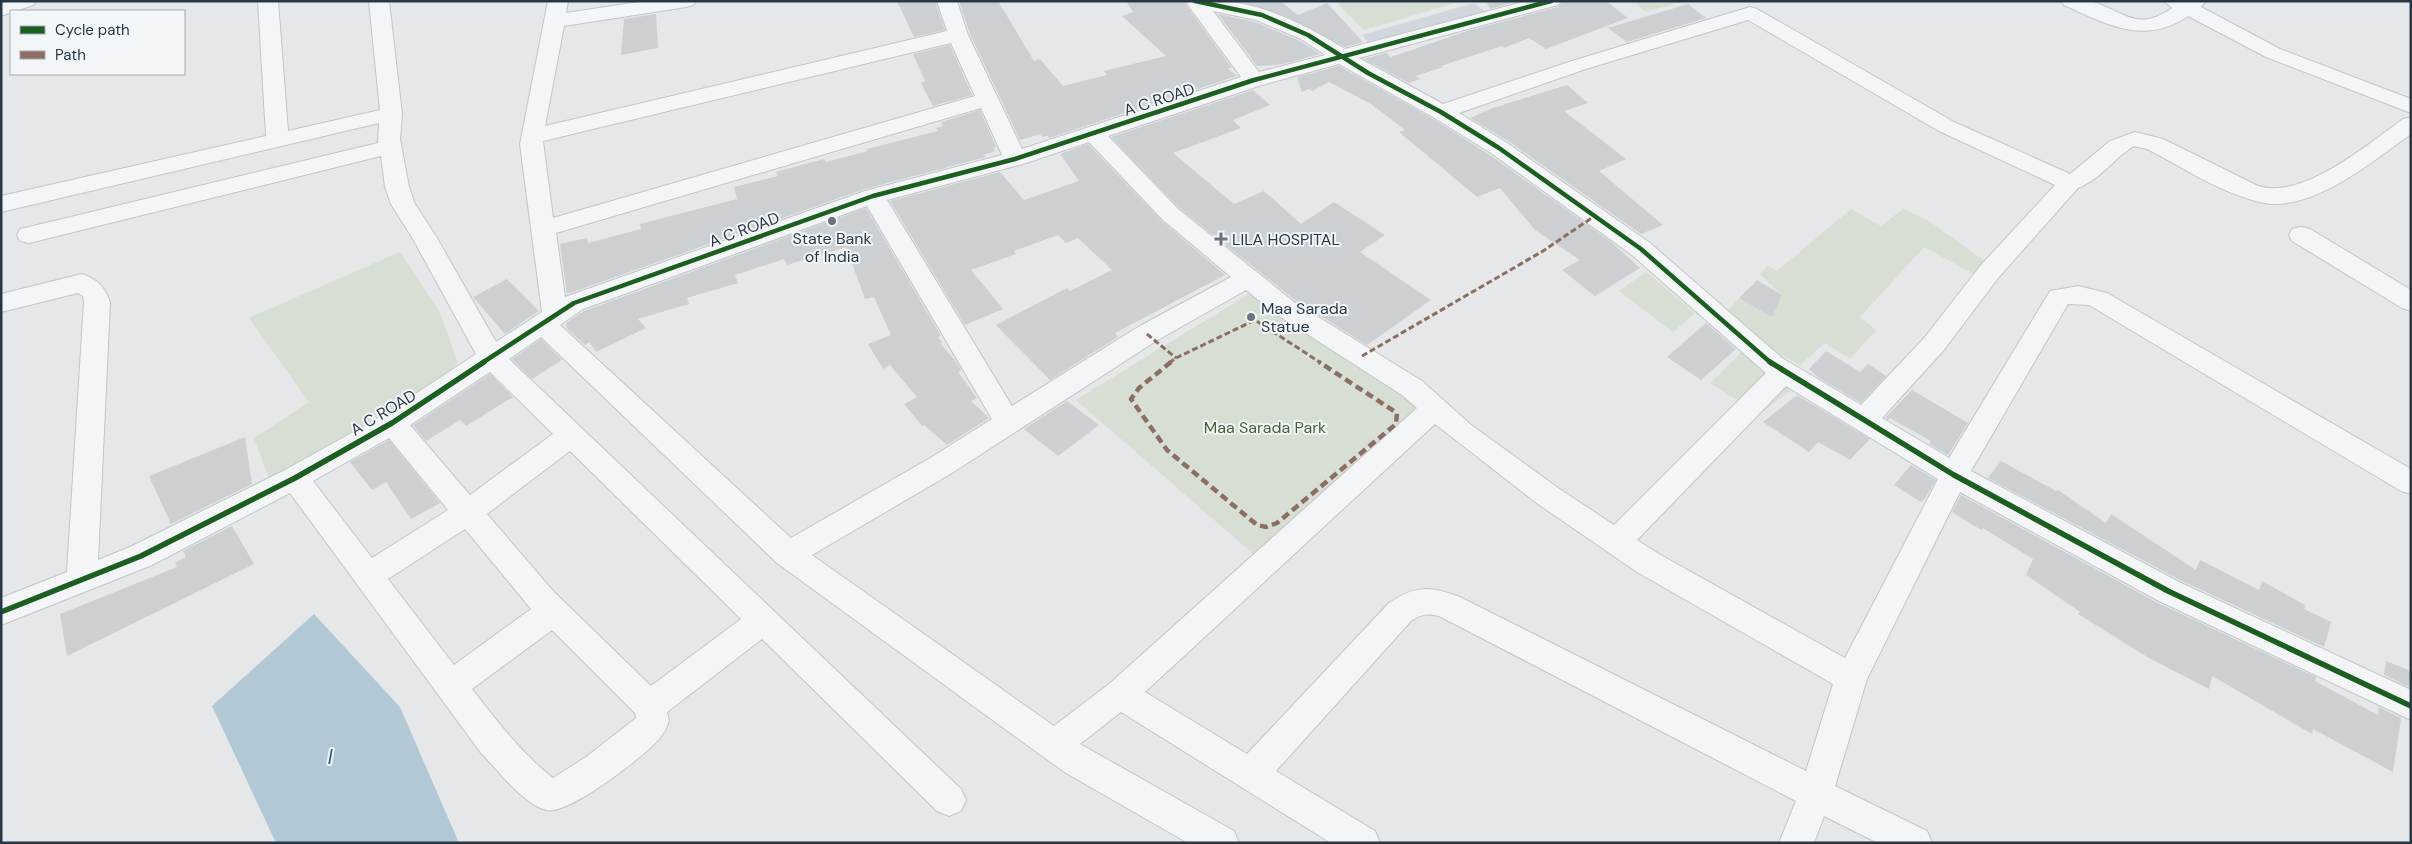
<svg xmlns="http://www.w3.org/2000/svg" width="2412" height="844" viewBox="0 0 2412 844" font-family="'DM Sans',sans-serif">
  <style>
    .built { fill: #d2d7dd }
    .green { fill: #d7ded4 }
    .water { fill: #b2c9d5 }
    .building { fill: #cdd0d2 }
    .lines { fill: none; stroke-linecap: round; stroke-linejoin: round }
    .street-casing { stroke: #c3c5c7; stroke-width: 2 }
    .street { fill: #f4f5f6; fill-rule: evenodd }
    .quiet-far1 { stroke: #8d6e63; stroke-width: 3; stroke-dasharray: 6 3; stroke-linecap: butt }
    .quiet { stroke: #8d6e63; stroke-width: 4.5; stroke-dasharray: 8 4.5; stroke-linecap: butt }
    .cycleway-far1-casing { stroke: #f3f6f8; stroke-width: 7 }
    .cycleway-casing { stroke: #f3f6f8; stroke-width: 9 }
    .cycleway-far1 { stroke: #1b5e20; stroke-width: 4.5 }
    .cycleway { stroke: #1b5e20; stroke-width: 5.5 }
    .poi-dot { fill: #6b757e; stroke: #f3f6f8; stroke-width: 2 }
    .labels { text-anchor: middle; stroke-width: 4; stroke-linejoin: round; paint-order: stroke }
    .street-label { font-size: 16px; fill: #293845; stroke: #f3f6f8 }
    .poi-label { font-size: 16px; fill: #293845; stroke: #f3f6f8; text-anchor: start }
    .park-label { font-size: 16px; fill: #456136; stroke: #f3f6f8 }
    .near-water-label { font-size: 21px; font-style: italic; fill: #315e7b; stroke: #f3f6f8 }
  </style>
  <rect width="100%" height="100%" fill="#e5e7e9"/>
  <path class="built" d="M1474,3L1486,12L1370,45L1362,35Z"/>
  <g class="green">
    <path d="M1345,1H1462L1364,30L1338,4Z"/>
    <path d="M1633,1H1684L1646,12Z"/>
    <path d="M1851,209L1881,226L1903,209L1928,220L1994,268L1987,281L1924,247L1860,317L1876,330L1850,359L1825,343L1800,365L1769,349L1727,312L1739,298L1772,316L1782,295L1760,274L1768,266L1777,271Z"/>
    <path d="M400,252L440,313L458,363L394,420L271,483L254,438L309,402L249,318Z"/>
    <path d="M1646,272L1695,313L1673,332L1619,291Z"/>
    <path d="M1252,292L1435,417L1266,565L1076,400Z"/>
    <path d="M1743,351L1796,386L1760,414L1710,383Z"/>
  </g>
  <path class="water" d="M314,614L400,707L459,843H276L212,706Z"/>
  <g class="building">
    <path d="M897,1H935L945,30L914,37Z"/>
    <path d="M959,1H998L1034,61L1040,59L1063,86L1107,75L1104,71L1166,56L1122,16L1133,12L1126,1H1183L1232,68H1227L1237,76L1049,138L1048,136L1042,137L1040,134L1020,140L970,34Z"/>
    <path d="M1280,1L1298,15L1327,3L1363,42L1345,47L1288,17L1243,2Z"/>
    <path d="M1486,1H1519L1490,9Z"/>
    <path d="M1563,1H1606L1628,18L1546,49L1529,38L1504,48L1502,46L1441,66L1443,67L1416,76L1420,79L1409,83L1364,59L1386,53L1391,57L1467,31L1558,7Z"/>
    <path d="M1688,4L1706,18L1627,42L1608,28Z"/>
    <path d="M656,14L658,48L621,55L624,19Z"/>
    <path d="M1218,14L1255,22L1300,41L1320,54L1284,64L1257,66Z"/>
    <path d="M950,45L972,95L933,106L921,83L925,81L913,54Z"/>
    <path d="M1339,66L1430,117L1490,155L1610,241L1640,268L1595,296L1562,270L1580,260L1535,230L1500,188L1477,197L1399,132L1405,130L1371,104L1329,82L1312,91L1309,89L1302,92L1297,77Z"/>
    <path d="M1567,85L1588,103L1564,111L1626,159L1599,171L1663,225L1641,234L1508,141L1470,118L1493,108Z"/>
    <path d="M1253,90L1270,105L1233,120L1241,128L1173,153L1234,204L1264,191L1301,224L1334,202L1385,235L1360,252L1431,300L1367,345L1295,300L1179,208L1111,137Z"/>
    <path d="M980,110L996,147L993,148L995,151L984,155L986,157L865,189L567,294L560,244L587,238L588,243L641,229L640,224L737,199L734,187L778,176L776,172L824,159L826,162L868,151L867,149L938,131L936,128L943,126L941,122Z"/>
    <path d="M1088,144L1161,220L1225,275L1115,333L1118,337L1050,380L996,325L1067,288L1070,291L1112,270L1078,238L1066,243L1058,235L1014,251L1016,254L971,270L1003,309L965,325L890,201L1000,172L1024,200L1079,181L1060,154Z"/>
    <path d="M866,208L941,336L938,337L942,342L940,343L957,363L961,370L958,372L977,398L971,401L989,418L947,445L924,425L922,426L904,404L917,397L890,365L883,369L868,344L891,335L874,297L865,299L846,247L787,265L784,259L735,275L738,283L687,298L689,304L638,319L646,328L596,352L589,342L585,345L567,329L566,323L584,311Z"/>
    <path d="M507,279L539,311L505,334L473,297Z"/>
    <path d="M1757,280L1782,295L1772,317L1739,298Z"/>
    <path d="M1706,323L1736,349L1701,380L1667,357Z"/>
    <path d="M541,339L562,360L532,379L512,359Z"/>
    <path d="M1826,351L1860,372L1868,364L1886,376L1861,403L1819,378L1809,369Z"/>
    <path d="M490,374L513,397L466,426L460,420L426,441L413,425Z"/>
    <path d="M1912,390L1968,423L1948,455L1929,444L1931,441L1890,418L1888,420L1885,418Z"/>
    <path d="M1797,395L1870,439L1850,460L1818,442L1809,452L1763,422Z"/>
    <path d="M1067,401L1099,425L1058,456L1024,429Z"/>
    <path d="M245,437L252,484L171,524L149,476Z"/>
    <path d="M389,440L440,503L411,519L386,482L372,490L350,462Z"/>
    <path d="M2001,461L2056,491L2058,490L2106,523L2111,514L2196,570L2200,560L2259,590L2262,581L2305,605L2304,609L2331,622L2324,647L2180,580L1988,478Z"/>
    <path d="M1911,465L1936,480L1926,497L1921,502L1894,485Z"/>
    <path d="M1961,495L2156,602L2316,677L2315,681L2378,715L2379,707L2401,718L2393,772L2313,729L2312,734L2212,676L2209,689L2149,658L2078,614L2080,612L2026,575L2033,559L1983,528L1981,530L1952,512Z"/>
    <path d="M232,526L254,564L67,656L60,614L177,567L175,563L186,557L183,551Z"/>
    <path d="M2386,661L2411,671L2409,687L2384,675Z"/>
  </g>
  <g class="lines">
    <defs>
      <g id="street">
        <path d="M6,1H36L33,5L1,16V3Z"/>
        <path d="M258,1H278L288,131L380,110L369,1H389L402,114L400,139L409,187L415,204L437,238L496,342L542,312L520,144L548,1H568L566,13L645,1H696L693,5L686,7L564,26L545,126L947,31L937,1H957L968,35L1022,149L1241,77L1185,1C1198,1 1211,0 1224,1C1268,5 1309,27 1345,49L1527,1H1561L1558,5L1359,58L1443,104L1572,61L1750,7L1757,9L1954,122L2070,174L2110,141L2135,132L2163,139L2258,186C2303,200 2368,144 2403,119L2411,117V134C2373,161 2321,205 2273,204C2263,204 2252,200 2243,197C2209,186 2179,165 2147,149L2134,146C2114,158 2101,179 2078,188L1999,277L1943,351L1882,418L1949,458L2050,291L2078,286L2107,293L2411,469V494L2401,491L2089,305L2068,304L1971,471L2179,582L2411,690V720L2157,600L1960,492L1867,679L1835,786L1927,831L1932,843H1878L1824,816L1814,843H1779L1796,801L1439,616C1427,613 1421,614 1411,621L1276,771L1375,831L1380,843H1331L1121,712L1080,744L1234,831L1239,843H1188L1066,773L1042,756L777,563L541,337L509,359L961,789L966,800L961,811L949,816L937,811L762,639L667,712L669,721C667,727 664,733 660,738C646,755 568,816 546,810C523,804 498,770 481,753L290,493L152,565L1,625V598L67,572L84,302L83,296L78,293L1,312V294L82,274C97,279 105,287 110,302L98,560L130,547L285,470L382,416L476,354L413,239L391,204L385,187L381,156L29,243L20,241L17,235L20,229L29,227L378,143L379,123L1,212V196L266,136ZM1213,11L1256,20L1301,39L1325,55L1259,72ZM1748,20L1939,131L2055,185L1981,265L1925,337L1861,405L1782,358L1650,243L1507,143L1459,113L1586,69ZM951,43L975,96L553,218L543,141ZM1339,64L1433,117L1491,153L1632,255L1766,373L1614,525L1558,488L1470,424L1422,381L1294,302L1178,209L1108,136L1262,85ZM981,108L1002,155L865,191L565,297L556,233ZM1089,142L1162,219L1231,277L1138,327L1012,406L887,200L1023,164ZM867,206L992,419L932,457L791,538L560,325L583,309ZM1246,290L1276,314L1402,395L1417,408L1109,684L1054,726L812,555L952,473L1156,341ZM490,372L553,434L470,495L410,425ZM1786,386L1938,479L1845,658L1659,554L1637,540ZM1435,424L1538,504L1637,572L1833,684L1806,771L1460,597C1430,586 1416,585 1389,603L1247,754L1145,692ZM389,438L448,510L372,558L313,481ZM570,451L741,619L651,686L553,591L487,514ZM465,529L531,609L454,665L388,579ZM552,630L635,713L636,718L586,757L553,778C521,753 497,721 472,689Z"/>
        <path d="M2061,1C2070,1 2080,0 2089,1C2123,9 2135,34 2172,8L2164,1H2206L2201,7L2280,49L2411,99V113L2266,57L2188,16C2145,46 2106,24 2064,5Z"/>
        <path d="M2301,227L2310,229L2411,290V311L2402,308L2292,241L2289,235L2292,229Z"/>
      </g>
    </defs>
    <use href="#street" class="street-casing"/>
    <use href="#street" class="street"/>
    <g class="quiet-far1">
      <path d="M1147,334L1176,358"/>
      <path d="M1362,356L1543,251L1596,215"/>
      <path d="M1176,358L1255,320L1321,363"/>
      <path d="M1169,363L1176,358"/>
    </g>
    <path class="quiet" d="M1171,362L1139,388L1131,399L1167,450L1257,525L1266,527L1277,523L1396,424L1397,413L1319,362"/>
    <defs>
      <g id="cycleway-far1">
        <path d="M1195,1L1262,15L1308,35L1368,73L1441,112L1499,148L1641,249L1771,363"/>
        <path d="M482,363L574,303L873,196L1015,159L1254,80L1551,1"/>
      </g>
      <g id="cycleway">
        <path d="M1770,362L1954,475L2168,591L2411,706"/>
        <path d="M1,612L141,556L295,478L392,423L484,362"/>
      </g>
    </defs>
    <use href="#cycleway-far1" class="cycleway-far1-casing"/>
    <use href="#cycleway" class="cycleway-casing"/>
    <use href="#cycleway-far1" class="cycleway-far1"/>
    <use href="#cycleway" class="cycleway"/>
  </g>
  <g class="poi-dot">
    <circle cx="832" cy="221" r="5"/>
    <path d="M1218.5 231.5h5v5h5v5h-5v5h-5v-5h-5v-5h5z"/>
    <circle cx="1251" cy="317" r="5"/>
  </g>
  <g class="labels">
    <g class="street-label">
      <text transform="translate(1159 99) rotate(-18)" y="6">A C ROAD</text>
      <text transform="translate(744 229) rotate(-20)" y="6">A C ROAD</text>
      <text transform="translate(383 412) rotate(-31)" y="6">A C ROAD</text>
    </g>
    <g class="poi-label">
      <text x="832" y="244" text-anchor="middle">State Bank<tspan x="832" dy="18">of India</tspan></text>
      <text x="1232" y="245">LILA HOSPITAL</text>
      <text x="1261" y="314">Maa Sarada<tspan x="1261" dy="18">Statue</tspan></text>
    </g>
    <g class="park-label">
      <text x="1265" y="433">Maa Sarada Park</text>
    </g>
    <g class="near-water-label">
      <text x="330" y="764">l</text>
    </g>
  </g>
  <rect width="2412" height="844" fill="none" stroke="#293845" stroke-width="5"/>
  <rect x="10" y="10" width="175" height="65" fill="#f3f6f8" stroke="#a2aab0"/>
  <rect x="20" y="26" width="25" height="8" fill="#1b5e20" stroke="#a2aab0"/>
  <text x="55" y="35" font-size="15" fill="#293845">Cycle path</text>
  <rect x="20" y="51" width="25" height="8" fill="#8d6e63" stroke="#a2aab0"/>
  <text x="55" y="60" font-size="15" fill="#293845">Path</text>
</svg>
